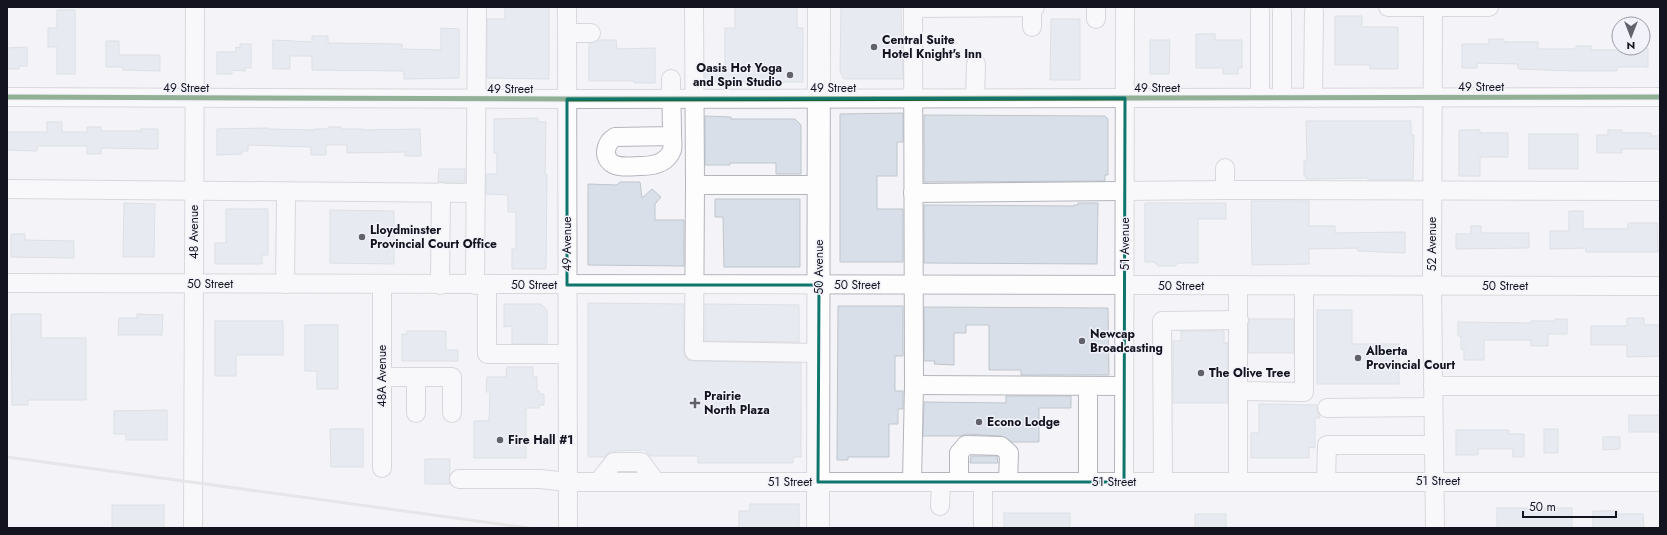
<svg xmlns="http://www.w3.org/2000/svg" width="1667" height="535" viewBox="0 0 1667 535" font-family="Jost,sans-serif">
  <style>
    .building { fill: #d8dfe8; stroke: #c0c5cc }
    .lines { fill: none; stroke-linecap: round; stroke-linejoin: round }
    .minor-casing { stroke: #b4b4bd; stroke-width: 20 }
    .major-casing { stroke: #b4b4bd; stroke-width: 24 }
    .minor { stroke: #fdfdfe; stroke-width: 18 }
    .major { stroke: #fdfdfe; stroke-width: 22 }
    .rail { stroke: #d5d5d8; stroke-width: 3 }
    .cycleway-casing { stroke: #f2f2fa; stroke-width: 8 }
    .cycleway { stroke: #1b5e20; stroke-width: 5 }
    .marked { fill: none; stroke: #0f766e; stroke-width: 3; stroke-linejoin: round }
    .poi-dot { fill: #62626c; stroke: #f2f2fa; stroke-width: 1.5 }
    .labels { text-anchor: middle; stroke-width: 3; stroke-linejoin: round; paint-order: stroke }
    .poi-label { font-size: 12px; font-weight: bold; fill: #131420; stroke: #f2f2fa; text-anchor: start }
    .street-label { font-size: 12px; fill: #131420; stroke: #f2f2fa }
  </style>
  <rect width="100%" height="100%" fill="#f4f4f8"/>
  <g class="building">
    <path d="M505,7H549V79L487,78V19H505Z"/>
    <path d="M735,7H797V28H803V82H705V67H725V28H735Z"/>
    <path d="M841,7H901L903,79H844L840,72Z"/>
    <path d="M57,10H75V74H57V47H48V28H57Z"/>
    <path d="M1335,16H1362V27H1398V69H1370V65H1335Z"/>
    <path d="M1051,19H1080V80H1050Z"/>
    <path d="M441,28L459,29V78L404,79V71L312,70V56H290V69H273V40L312,42V36H328V43L402,44V49L441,50Z"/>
    <path d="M1196,34H1215V40H1242V68H1238V74H1223V68H1196Z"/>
    <path d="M1489,39H1504V42H1538V49H1576V46H1591V50H1628V48H1648V67H1617V71H1575L1518,69V64L1477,63V68H1462V44H1489Z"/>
    <path d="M598,40H616L617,49L655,48V83H634V81H589V44Z"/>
    <path d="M1150,40H1170L1169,74H1150Z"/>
    <path d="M106,41H119V55H160V71L123,70V67H106Z"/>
    <path d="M240,44H251V68H245V71L232,70V74H217V52H236V47L240,48Z"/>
    <path d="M27,47V66H19V69H7V48Z"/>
    <path d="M903,113V142H897V176H877V209H903V262H840V114Z"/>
    <path d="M924,115L1105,116L1108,119V175H1105V181L924,182Z"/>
    <path d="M705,116L731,117V119H795L801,125V174H776V163H730V165H705Z"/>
    <path d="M538,118V122H546L545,174H547L546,269H512V249H516V212H508V195L486,194V174H497V153H494V119Z"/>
    <path d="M1306,121H1411V135H1414L1413,180H1368V178L1306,179V176H1304V161H1307Z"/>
    <path d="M47,122H62V132H87V127H101V131H141V129H158V149L101,148V154H87V146H37V151L7,150V132H47Z"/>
    <path d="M328,127H341V129H363V130L420,129L421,156H405V152L347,153V145H326V155H311V147L248,145V151H242V154L217,155V129L268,128V129L314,130V129H328Z"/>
    <path d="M1459,130H1480V133H1508V157H1480V176H1459Z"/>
    <path d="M1608,130H1622V133H1651V136H1660V149H1622V153H1597V135H1608Z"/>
    <rect x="1529" y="134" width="49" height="35"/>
    <path d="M439,169H465V182H438Z"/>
    <path d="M620,182H640L642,198L652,189L661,197L655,204V220H684V266L588,265V184L617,185Z"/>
    <path d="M715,199H800V267H724L723,217H715Z"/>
    <path d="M1251,201H1309V226H1335V233L1405,232V253L1358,251L1357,248L1309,249V264L1252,265Z"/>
    <path d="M124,203L155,204L154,257H123Z"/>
    <path d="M1078,203H1098L1097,264L924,263V205L1074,206V205H1078Z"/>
    <path d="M1145,203H1226V219H1198V263H1178L1175,266H1158L1154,262H1145Z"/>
    <path d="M226,209H268V255H262V264H215V243H226Z"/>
    <path d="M330,210L394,211V264L330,263Z"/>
    <path d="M1569,211H1583V229H1628V223H1657L1658,252H1586V248L1550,249V231H1569Z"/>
    <path d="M1471,226H1481V233H1529V248L1456,249V234H1471Z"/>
    <path d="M11,234H25V240L74,241V258L11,257Z"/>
    <path d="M588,303L684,304V351L685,356L688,360L693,361L801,363V457H793V463H698V456H650L645,450L611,451L604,457H588Z"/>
    <path d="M504,304H541L547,310V344H512V326L504,327Z"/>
    <path d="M705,304L799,305V342L705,341Z"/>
    <path d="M838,306H903V356H895V391H903V409H898V424H889V457H848V460H837Z"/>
    <path d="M924,307L1108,308L1109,375H1021V370H989V325H966V333H954V365L934,364L935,361H924Z"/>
    <path d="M1317,310H1352V344H1399V384H1317Z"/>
    <path d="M11,314H41V338H86V400H28V405H12Z"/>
    <path d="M137,314L163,315L162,335H118L119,318H137Z"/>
    <path d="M1627,318H1644V325H1660V356L1627,357V345H1591V326H1627Z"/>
    <path d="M1249,319H1294V353H1248Z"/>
    <path d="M1555,319H1567V334H1548V346H1531V340H1484V360H1464V349H1461V336H1458V322L1531,323V321H1555Z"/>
    <path d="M215,321H283V355H236V376H215Z"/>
    <path d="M305,325H338V389H317V371H305Z"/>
    <path d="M407,331H446V350H458V361H402V334H407Z"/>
    <path d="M1181,331H1224V343H1228V403H1173V341H1181Z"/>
    <path d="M507,367H533V377H537V391H539V394H544V405H539V408H526V458H474V421H489L490,392H486L487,377H506Z"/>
    <path d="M1006,396H1071V408H1039V442H1012L1001,436L966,434L960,436H923L924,402L1006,403Z"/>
    <path d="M1259,404L1317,405V408L1320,418H1315V448L1309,447V458H1251V433H1259Z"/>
    <path d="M167,410V440H126V434H114V411Z"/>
    <rect x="1629" y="415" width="31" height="17"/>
    <path d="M330,429H363V467H331Z"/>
    <rect x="1544" y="429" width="14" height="24"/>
    <path d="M1456,430H1509V434H1524V457H1513V449H1478V455H1456Z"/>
    <path d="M1603,437H1620V449L1603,450Z"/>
    <path d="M971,456H997L998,463H970Z"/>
    <path d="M425,459H450V473L449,479L450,484H425Z"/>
    <path d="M750,504H799V528H739V511H750Z"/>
    <rect x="112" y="505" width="52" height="23"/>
    <rect x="1497" y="508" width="75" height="20"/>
    <path d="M1593,511H1617V514H1643L1644,528H1593Z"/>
    <rect x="1004" y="513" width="66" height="15"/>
    <rect x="1195" y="514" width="31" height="14"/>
  </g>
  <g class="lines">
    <defs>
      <g id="minor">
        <path d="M567,7L568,528"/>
        <path d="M694,7L695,185H819"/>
        <path d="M1096,7V19"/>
        <path d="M1388,7H1489"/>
        <path d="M1433,7L1432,286L1435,528"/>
        <path d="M913,8L1035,7"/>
        <path d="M1282,11V98"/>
        <path d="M1032,27V7"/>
        <path d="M567,33H591"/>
        <path d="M671,79C671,97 672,116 672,134C672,139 673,146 672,150C667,163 653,166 641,166C633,166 620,168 613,164C602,158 605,143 615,137L672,136"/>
        <path d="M7,97L567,99L1660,97"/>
        <path d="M975,98L976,64"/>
        <path d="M1260,98V11"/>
        <path d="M1313,98L1314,11"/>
        <path d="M695,185L694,351L819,353"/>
        <path d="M7,189L475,193"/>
        <path d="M1225,190V168"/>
        <path d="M913,193L1225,190L1660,191"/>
        <path d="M7,283L1660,286"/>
        <path d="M285,284L286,199"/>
        <path d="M382,284V468"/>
        <path d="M440,285L441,192"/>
        <path d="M475,285L477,7"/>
        <path d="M487,285V354H567"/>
        <path d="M383,377H452V413"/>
        <path d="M416,377V413"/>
        <path d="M914,385L1124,386"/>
        <path d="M1433,386H1660"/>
        <path d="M1239,391L1304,392V286"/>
        <path d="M1327,408L1433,407"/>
        <path d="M459,479H540L568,482H1660"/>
        <path d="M1238,481V286"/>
        <path d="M1326,481L1327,445H1434"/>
        <path d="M598,482L614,462H641L656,482"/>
        <path d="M912,482L914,385L913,7"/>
        <path d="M959,482V453L966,445L1001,446L1009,453L1008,482"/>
        <path d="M1088,482V386"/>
        <path d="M1124,482L1125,7"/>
        <path d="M1163,482L1162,321L1239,320"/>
        <path d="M940,506L941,482"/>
        <path d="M193,528L195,7"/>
        <path d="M983,528V482"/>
      </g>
      <path id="major" d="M818,528L819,7"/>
    </defs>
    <use href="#minor" class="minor-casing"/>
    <use href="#major" class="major-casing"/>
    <use href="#minor" class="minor"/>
    <use href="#major" class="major"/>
    <path class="rail" d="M7,457L529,528"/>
    <defs>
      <path id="cycleway" d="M7,97L567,99L1660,97"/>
    </defs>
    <use href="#cycleway" class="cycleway-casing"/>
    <use href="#cycleway" class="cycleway"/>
  </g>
  <path d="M0 0H1667V535H0ZM1125,98L1124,482H818L819,285H567V99Z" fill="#f4f4f8" fill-opacity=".55" fill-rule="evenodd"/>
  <path class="marked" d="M1125,98L1124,482H818L819,285H567V99Z"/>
  <g class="poi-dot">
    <circle cx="874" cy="47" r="4"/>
    <circle cx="790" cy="75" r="4"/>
    <circle cx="362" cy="237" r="4"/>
    <circle cx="1082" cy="341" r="4"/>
    <circle cx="1358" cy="358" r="4"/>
    <circle cx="1201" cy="373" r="4"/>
    <path d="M693 397h4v4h4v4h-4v4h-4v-4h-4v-4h4z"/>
    <circle cx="979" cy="422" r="4"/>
    <circle cx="500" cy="440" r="4"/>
  </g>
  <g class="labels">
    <g class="poi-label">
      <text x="882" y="44">Central Suite<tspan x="882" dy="14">Hotel Knight's Inn</tspan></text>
      <text x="782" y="72" text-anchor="end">Oasis Hot Yoga<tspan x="782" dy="14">and Spin Studio</tspan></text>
      <text x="370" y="234">Lloydminster<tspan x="370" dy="14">Provincial Court Office</tspan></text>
      <text x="1090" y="338">Newcap<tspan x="1090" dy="14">Broadcasting</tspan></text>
      <text x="1366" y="355">Alberta<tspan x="1366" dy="14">Provincial Court</tspan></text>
      <text x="1209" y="377">The Olive Tree</text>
      <text x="704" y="400">Prairie<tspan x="704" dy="14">North Plaza</tspan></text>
      <text x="987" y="426">Econo Lodge</text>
      <text x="508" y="444">Fire Hall #1</text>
    </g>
    <g class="street-label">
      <text x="1481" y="91">49 Street</text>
      <text x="186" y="92">49 Street</text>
      <text x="833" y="92">49 Street</text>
      <text x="1157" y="92">49 Street</text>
      <text x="510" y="93">49 Street</text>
      <text transform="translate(194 232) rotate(-90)" y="4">48 Avenue</text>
      <text transform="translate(567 244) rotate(-90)" y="4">49 Avenue</text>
      <text transform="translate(1125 244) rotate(-90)" y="4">51 Avenue</text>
      <text transform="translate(1432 244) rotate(-90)" y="4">52 Avenue</text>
      <text transform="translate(819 267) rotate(-90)" y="4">50 Avenue</text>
      <text x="210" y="288">50 Street</text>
      <text x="534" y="289">50 Street</text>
      <text x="857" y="289">50 Street</text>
      <text x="1181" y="290">50 Street</text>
      <text x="1505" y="290">50 Street</text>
      <text transform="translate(382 376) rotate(-90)" y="4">48A Avenue</text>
      <text x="1438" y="485">51 Street</text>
      <text x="790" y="486">51 Street</text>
      <text x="1114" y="486">51 Street</text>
    </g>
  </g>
  <rect width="1667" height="535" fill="none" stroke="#131420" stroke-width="16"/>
  <g transform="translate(1631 36) rotate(180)"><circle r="19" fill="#f2f2fa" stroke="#9999a3"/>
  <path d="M0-3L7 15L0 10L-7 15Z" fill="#62626c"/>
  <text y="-6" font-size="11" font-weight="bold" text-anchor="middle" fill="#131420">N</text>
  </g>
  <path d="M1523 511v6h93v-6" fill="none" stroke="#131420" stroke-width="2"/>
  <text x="1529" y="511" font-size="12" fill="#131420" stroke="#f2f2fa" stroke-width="3" paint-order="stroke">50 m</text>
</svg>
